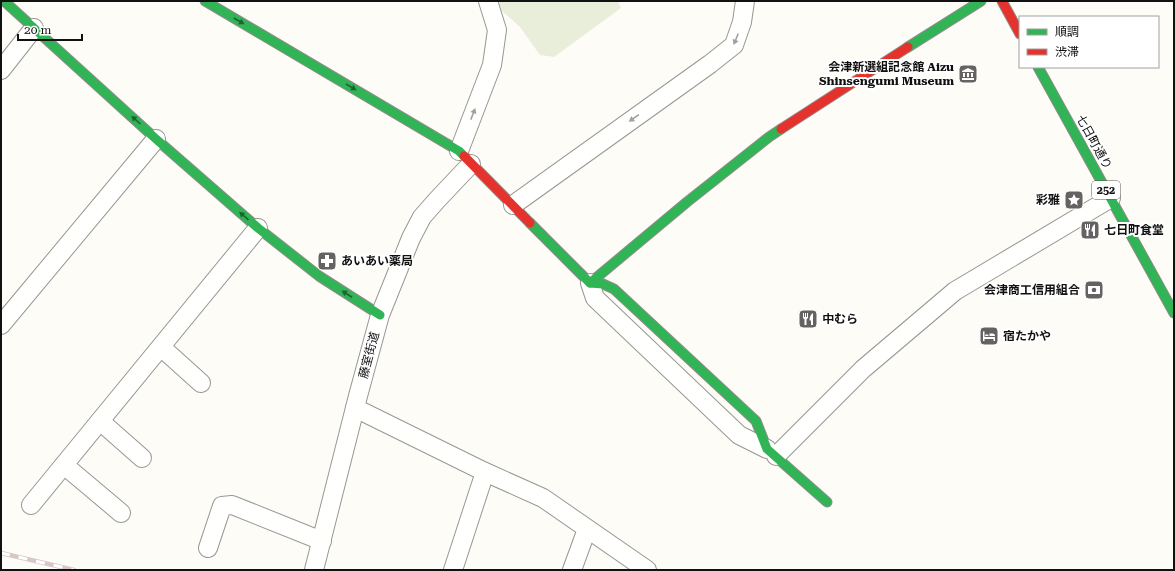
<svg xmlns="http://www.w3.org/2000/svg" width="1175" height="571" viewBox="0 0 1175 571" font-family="'Roboto Serif','Noto Sans JP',serif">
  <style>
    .cemetery { fill: #e9eedb }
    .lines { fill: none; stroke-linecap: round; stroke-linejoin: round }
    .street-casing { stroke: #979795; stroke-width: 20 }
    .fast-casing { stroke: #8e8d8b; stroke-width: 11 }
    .jam-casing { stroke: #8e8d8b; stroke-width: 11 }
    .street { stroke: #fffffe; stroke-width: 18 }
    .fast { stroke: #30b455; stroke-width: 9 }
    .jam { stroke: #e5322d; stroke-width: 9 }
    .rail-casing { stroke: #d9c6c7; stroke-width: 4.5 }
    .rail { stroke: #fff; stroke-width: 3; stroke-dasharray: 9; stroke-linecap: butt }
    .oneway { fill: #206233 }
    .oneway2 { fill: #a0a09f }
    .labels { text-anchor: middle; stroke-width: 4; stroke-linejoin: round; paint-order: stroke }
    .shield { fill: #fff; stroke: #585858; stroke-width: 1 }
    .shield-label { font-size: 11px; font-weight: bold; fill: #111 }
    .poi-label { font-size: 12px; font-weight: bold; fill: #111; stroke: #fff; text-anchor: start }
    .street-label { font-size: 12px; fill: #111; stroke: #fff }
  </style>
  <rect width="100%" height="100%" fill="#fdfcf7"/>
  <path class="cemetery" d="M497,1H618L621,8L554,57L540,55L520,27L502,11Z"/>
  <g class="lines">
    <defs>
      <g id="street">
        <path d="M1,70L34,28"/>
        <path d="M459,151L492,65L497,30L488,1"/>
        <path d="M513,205L710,64L734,45L742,22L745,1"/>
        <path d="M590,283L595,298L739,435L767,449"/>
        <path d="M1,325L156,139"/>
        <path d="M161,347L201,383"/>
        <path d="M355,408L485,472L543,498L647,570"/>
        <path d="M100,421L142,458"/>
        <path d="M776,456L863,369L955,291L1111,198"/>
        <path d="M64,465L121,513"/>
        <path d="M31,505L258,228"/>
        <path d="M208,548L222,506L232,505L322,541"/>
        <path d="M314,570L358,396L380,315L411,238L422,217L437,200L471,164"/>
        <path d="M453,570L485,472"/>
        <path d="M572,570L587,529"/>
      </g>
      <g id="fast">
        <path d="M4,1L156,139L258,228L319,276L380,315"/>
        <path d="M205,1L459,151L464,156"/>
        <path d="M908,47L981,1"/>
        <path d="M1038,67L1174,313"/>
        <path d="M530,223L590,283L603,284L614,289L756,421L767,449L827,502"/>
        <path d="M590,283L687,202L769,137L781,129"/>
      </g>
      <g id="jam">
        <path d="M1002,1L1020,34"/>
        <path d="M781,129L908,47"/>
        <path d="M464,156L530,223"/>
      </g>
    </defs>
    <use href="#street" class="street-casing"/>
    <use href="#fast" class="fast-casing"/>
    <use href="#jam" class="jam-casing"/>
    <use href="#street" class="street"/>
    <use href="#fast" class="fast"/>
    <use href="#jam" class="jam"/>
    <defs>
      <path id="rail" d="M1,553L74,570"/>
    </defs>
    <use href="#rail" class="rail-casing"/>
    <use href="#rail" class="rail"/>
  </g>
  <defs><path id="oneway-solid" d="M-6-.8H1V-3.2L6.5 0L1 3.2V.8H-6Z"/></defs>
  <g class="oneway">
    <use href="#oneway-solid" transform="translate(239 21) rotate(30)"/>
    <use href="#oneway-solid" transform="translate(351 87) rotate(31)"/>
    <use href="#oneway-solid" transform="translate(136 120) rotate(-138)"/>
    <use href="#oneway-solid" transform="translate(244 216) rotate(-139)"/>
    <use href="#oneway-solid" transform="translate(347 294) rotate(-147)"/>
  </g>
  <g class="oneway2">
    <use href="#oneway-solid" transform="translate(736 39) rotate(112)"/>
    <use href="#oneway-solid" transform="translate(473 114) rotate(-69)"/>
    <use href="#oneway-solid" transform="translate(634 118) rotate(145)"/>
  </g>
  <defs>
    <symbol id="museum-square" viewBox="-11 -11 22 22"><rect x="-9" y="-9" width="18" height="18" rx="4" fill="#646362" stroke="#fff"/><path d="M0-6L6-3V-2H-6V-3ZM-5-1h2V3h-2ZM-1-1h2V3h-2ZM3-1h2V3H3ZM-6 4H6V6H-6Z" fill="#fff"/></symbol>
    <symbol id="sight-square" viewBox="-11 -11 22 22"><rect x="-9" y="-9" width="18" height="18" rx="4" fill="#646362" stroke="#fff"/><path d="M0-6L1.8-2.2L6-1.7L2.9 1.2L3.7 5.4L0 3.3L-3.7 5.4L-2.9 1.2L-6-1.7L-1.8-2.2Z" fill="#fff"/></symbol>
    <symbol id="restaurant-square" viewBox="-11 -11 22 22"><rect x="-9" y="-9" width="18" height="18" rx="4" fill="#646362" stroke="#fff"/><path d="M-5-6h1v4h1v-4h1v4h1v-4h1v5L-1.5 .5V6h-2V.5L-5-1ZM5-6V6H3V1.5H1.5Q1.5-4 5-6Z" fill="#fff"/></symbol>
    <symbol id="pharmacy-square" viewBox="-11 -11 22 22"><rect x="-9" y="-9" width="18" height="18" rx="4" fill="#646362" stroke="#fff"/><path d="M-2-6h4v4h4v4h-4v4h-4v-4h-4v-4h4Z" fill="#fff"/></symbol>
    <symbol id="bank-square" viewBox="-11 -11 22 22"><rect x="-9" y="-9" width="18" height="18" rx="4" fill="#646362" stroke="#fff"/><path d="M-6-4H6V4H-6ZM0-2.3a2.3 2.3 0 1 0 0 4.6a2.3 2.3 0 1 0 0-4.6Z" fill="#fff"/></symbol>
    <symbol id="hotel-square" viewBox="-11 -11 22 22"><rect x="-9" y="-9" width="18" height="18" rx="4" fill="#646362" stroke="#fff"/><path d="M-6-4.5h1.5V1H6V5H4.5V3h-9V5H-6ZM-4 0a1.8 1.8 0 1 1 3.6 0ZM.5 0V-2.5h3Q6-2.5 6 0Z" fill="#fff"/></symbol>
  </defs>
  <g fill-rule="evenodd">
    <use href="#museum-square" x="957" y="63" width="22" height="22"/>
    <use href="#sight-square" x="1063" y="189" width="22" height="22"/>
    <use href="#restaurant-square" x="1079" y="219" width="22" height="22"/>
    <use href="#pharmacy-square" x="316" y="250" width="22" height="22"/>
    <use href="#bank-square" x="1083" y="279" width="22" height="22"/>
    <use href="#restaurant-square" x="797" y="308" width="22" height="22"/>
    <use href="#hotel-square" x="978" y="325" width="22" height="22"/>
  </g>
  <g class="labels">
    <rect class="shield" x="1092" y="181" width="28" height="18" rx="3"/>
    <g class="shield-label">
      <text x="1106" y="194">252</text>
    </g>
    <g class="poi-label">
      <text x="954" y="71" text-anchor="end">会津新選組記念館 Aizu<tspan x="954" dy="14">Shinsengumi Museum</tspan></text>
      <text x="1060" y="204" text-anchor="end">彩雅</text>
      <text x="1104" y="234">七日町食堂</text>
      <text x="341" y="265">あいあい薬局</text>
      <text x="1080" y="294" text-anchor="end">会津商工信用組合</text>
      <text x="822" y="323">中むら</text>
      <text x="1003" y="340">宿たかや</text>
    </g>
    <g class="street-label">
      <text transform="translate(1094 142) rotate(61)" y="4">七日町通り</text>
      <text transform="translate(369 355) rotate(-75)" y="4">藤室街道</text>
    </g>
  </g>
  <rect width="1175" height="571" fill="none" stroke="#111111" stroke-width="4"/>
  <rect x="1019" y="16" width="140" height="52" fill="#ffffff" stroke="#a0a0a0"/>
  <rect x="1027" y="29" width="20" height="6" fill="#30b455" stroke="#a0a0a0"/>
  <text x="1055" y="36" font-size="12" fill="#111111">順調</text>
  <rect x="1027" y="49" width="20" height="6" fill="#e5322d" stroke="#a0a0a0"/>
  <text x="1055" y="56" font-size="12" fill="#111111">渋滞</text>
  <path d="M18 34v6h64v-6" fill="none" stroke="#111111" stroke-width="2"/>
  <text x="24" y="34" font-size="12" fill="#111111" stroke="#ffffff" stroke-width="3" paint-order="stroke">20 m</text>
</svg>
